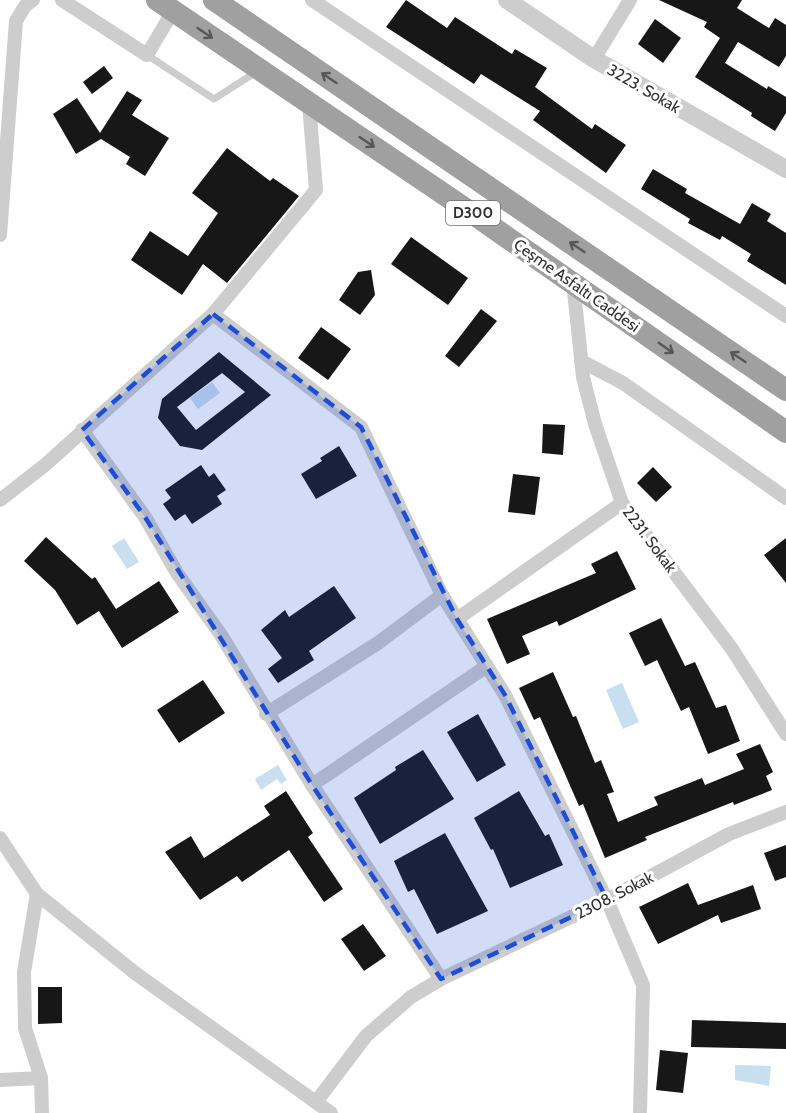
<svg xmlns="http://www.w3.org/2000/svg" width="786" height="1113" viewBox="0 0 786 1113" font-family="Cabin,sans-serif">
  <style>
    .water { fill: #c8dfef }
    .building { fill: #171717; fill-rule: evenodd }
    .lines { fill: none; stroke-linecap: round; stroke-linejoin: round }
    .service { stroke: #cdcdcd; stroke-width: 7 }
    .minor { stroke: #cdcdcd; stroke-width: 14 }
    .tertiary { stroke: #cdcdcd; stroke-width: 18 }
    .trunk { stroke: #a0a0a0; stroke-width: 22 }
    .oneway { stroke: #575757 }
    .marked { fill: #1d4ed8; fill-opacity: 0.2; stroke: #1d4ed8; stroke-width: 4.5; stroke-dasharray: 12 8; stroke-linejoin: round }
    .labels { text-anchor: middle; stroke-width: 6; stroke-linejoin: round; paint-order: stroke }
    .shield { fill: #fff; stroke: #6e6e6e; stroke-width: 1.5 }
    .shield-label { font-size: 15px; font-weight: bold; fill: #303030 }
    .street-label { font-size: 16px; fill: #303030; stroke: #fff }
  </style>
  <rect width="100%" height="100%" fill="#fff"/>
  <g class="water">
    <path d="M212,382L220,393L198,409L190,398Z"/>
    <path d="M124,538L139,562L127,569L112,546Z"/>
    <path d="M622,683L639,722L623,729L606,690Z"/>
    <path d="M278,765L287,780L281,784L277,779L261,790L255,779Z"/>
    <path d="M735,1065L771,1066L769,1086L735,1080Z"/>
  </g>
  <g class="building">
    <path d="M406,0L447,28L455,17L512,54L515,49L547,68L535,87L592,129L595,124L626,145L606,173L533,120L540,111L481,74L474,84L386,27Z"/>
    <path d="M659,0H742L737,8L769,28L775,18L786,25V56L779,67L738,42L725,63L767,89L768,86L786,97V113L775,131L751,116L752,113L695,77L720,38L704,27L707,22Z"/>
    <path d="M655,19L681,38L663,63L638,44Z"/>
    <path d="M104,66L113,78L92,94L83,82Z"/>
    <path d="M127,91L142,100L132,115L169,138L145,176L126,164L130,157L101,139L76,154L53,114L77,98L100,133Z"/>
    <path d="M227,148L270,181L273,178L299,196L227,283L203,264L182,295L131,260L150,231L188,256L218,213L192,193Z"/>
    <path d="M653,169L687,189L685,193L740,224L752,203L771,214L767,221L786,233V285L747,261L751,254L722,236L720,240L688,223L690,219L641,189Z"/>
    <path d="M411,237L468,278L448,305L391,264Z"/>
    <path d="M371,270L375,295L360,315L339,300L358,272Z"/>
    <path d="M481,309L497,321L459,367L445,356Z"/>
    <path d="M321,327L351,349L328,380L298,358Z"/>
    <path d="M219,352L271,395L202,450L180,446L158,418L162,399ZM222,373L245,392L196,430L177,407Z"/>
    <path d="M543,424L565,425L563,455L542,453Z"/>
    <path d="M339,446L357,476L316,499L301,474L322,461L320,458Z"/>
    <path d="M201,465L209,477L214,473L226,490L217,496L222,504L192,524L185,514L175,521L163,504L171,498L165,490Z"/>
    <path d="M653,467L672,487L656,502L637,483Z"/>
    <path d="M513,474L540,477L535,515L508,512Z"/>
    <path d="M46,537L92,579L95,577L116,609L159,581L179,612L122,648L99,611L77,625L55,590L24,561Z"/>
    <path d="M786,538V583L764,555Z"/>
    <path d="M617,551L636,589L559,626L557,621L522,636L530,654L507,664L487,619L596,573L591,564Z"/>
    <path d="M334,586L356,618L309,651L314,660L278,683L268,669L282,658L261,630L285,610L289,617Z"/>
    <path d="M661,618L685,666L695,662L716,708L726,705L740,741L708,754L689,707L681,711L657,660L645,666L629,633Z"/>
    <path d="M553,672L573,717L576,716L595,763L601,760L614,792L607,794L618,822L658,805L654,797L702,778L705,785L744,769L736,754L760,744L773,772L766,776L772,790L734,805L733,802L645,837L647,840L605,858L583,804L579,806L540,717L534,720L519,688Z"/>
    <path d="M203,680L225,713L179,743L157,710Z"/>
    <path d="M478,714L506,765L477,782L447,732Z"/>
    <path d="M423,750L454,799L380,844L354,798L396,770L395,767Z"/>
    <path d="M286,791L313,833L308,837L343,889L324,902L289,850L242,882L237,876L200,900L165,852L191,836L204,858L270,815L264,806Z"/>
    <path d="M519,791L545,836L549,834L563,865L510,888L493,849L491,850L474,818Z"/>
    <path d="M445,833L488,911L437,934L414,889L408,892L394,861Z"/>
    <path d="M786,845V877L775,881L764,853Z"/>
    <path d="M688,883L698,905L753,885L761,909L721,923L718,915L658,944L639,907Z"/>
    <path d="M363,924L386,956L364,971L341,939Z"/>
    <path d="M38,987H62V1023L38,1024Z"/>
    <path d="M692,1020L786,1023V1049L691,1047Z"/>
    <path d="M660,1050L688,1053L683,1093L656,1090Z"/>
  </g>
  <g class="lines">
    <path class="service" d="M147,55L214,99L256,72"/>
    <g class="minor">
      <path d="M62,0L147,55L173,11"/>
      <path d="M312,0L786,316"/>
      <path d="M594,59L630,0"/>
      <path d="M0,235L16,21L25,6L33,0"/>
      <path d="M573,282L583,377L595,424L622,503L732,649L786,734"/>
      <path d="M213,314L361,427L442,595L505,695L607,900L643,985L640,1113"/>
      <path d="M581,361L623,383L786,498"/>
      <path d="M82,430L145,517L177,573L221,635L312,785L441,979"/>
      <path d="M0,500L45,465L213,314L316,190L309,104"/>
      <path d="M457,619L622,503"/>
      <path d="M266,714L378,643L442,595"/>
      <path d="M312,785L487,666"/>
      <path d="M0,838L37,894L135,973L331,1113"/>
      <path d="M37,894L24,972L25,1028L41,1078L42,1113"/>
      <path d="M0,1080L41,1078"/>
      <path d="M316,1102L366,1036L411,997L441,979L607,900L729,834L786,812"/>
    </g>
    <path class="tertiary" d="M507,0L594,59L786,169"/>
    <g class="trunk">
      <path d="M157,0L482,220L786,432"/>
      <path d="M214,0L786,390"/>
    </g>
  </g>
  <defs><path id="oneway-shaft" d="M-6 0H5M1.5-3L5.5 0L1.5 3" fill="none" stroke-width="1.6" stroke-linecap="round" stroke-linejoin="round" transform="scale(1.5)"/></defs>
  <g class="oneway">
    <use href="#oneway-shaft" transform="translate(205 33) rotate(34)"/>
    <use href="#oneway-shaft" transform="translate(329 78) rotate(-146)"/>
    <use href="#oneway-shaft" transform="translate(367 142) rotate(34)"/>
    <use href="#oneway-shaft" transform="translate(577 247) rotate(-146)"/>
    <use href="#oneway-shaft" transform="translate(666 348) rotate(35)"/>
    <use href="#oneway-shaft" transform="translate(738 357) rotate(-146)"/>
  </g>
  <path class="marked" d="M213,314L361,427L457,619L505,695L607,900L441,979L312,785L145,517L82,430Z"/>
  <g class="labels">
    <rect class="shield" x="446" y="201" width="54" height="24" rx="4.5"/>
    <g class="shield-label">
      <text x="473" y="218">D300</text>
    </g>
    <g class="street-label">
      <text transform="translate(644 88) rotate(30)" y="6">3223. Sokak</text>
      <text transform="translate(577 285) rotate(35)" y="6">Çeşme Asfaltı Caddesi</text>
      <text transform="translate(650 539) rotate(53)" y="6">2231. Sokak</text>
      <text transform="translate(614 895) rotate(-27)" y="6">2308. Sokak</text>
    </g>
  </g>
</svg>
